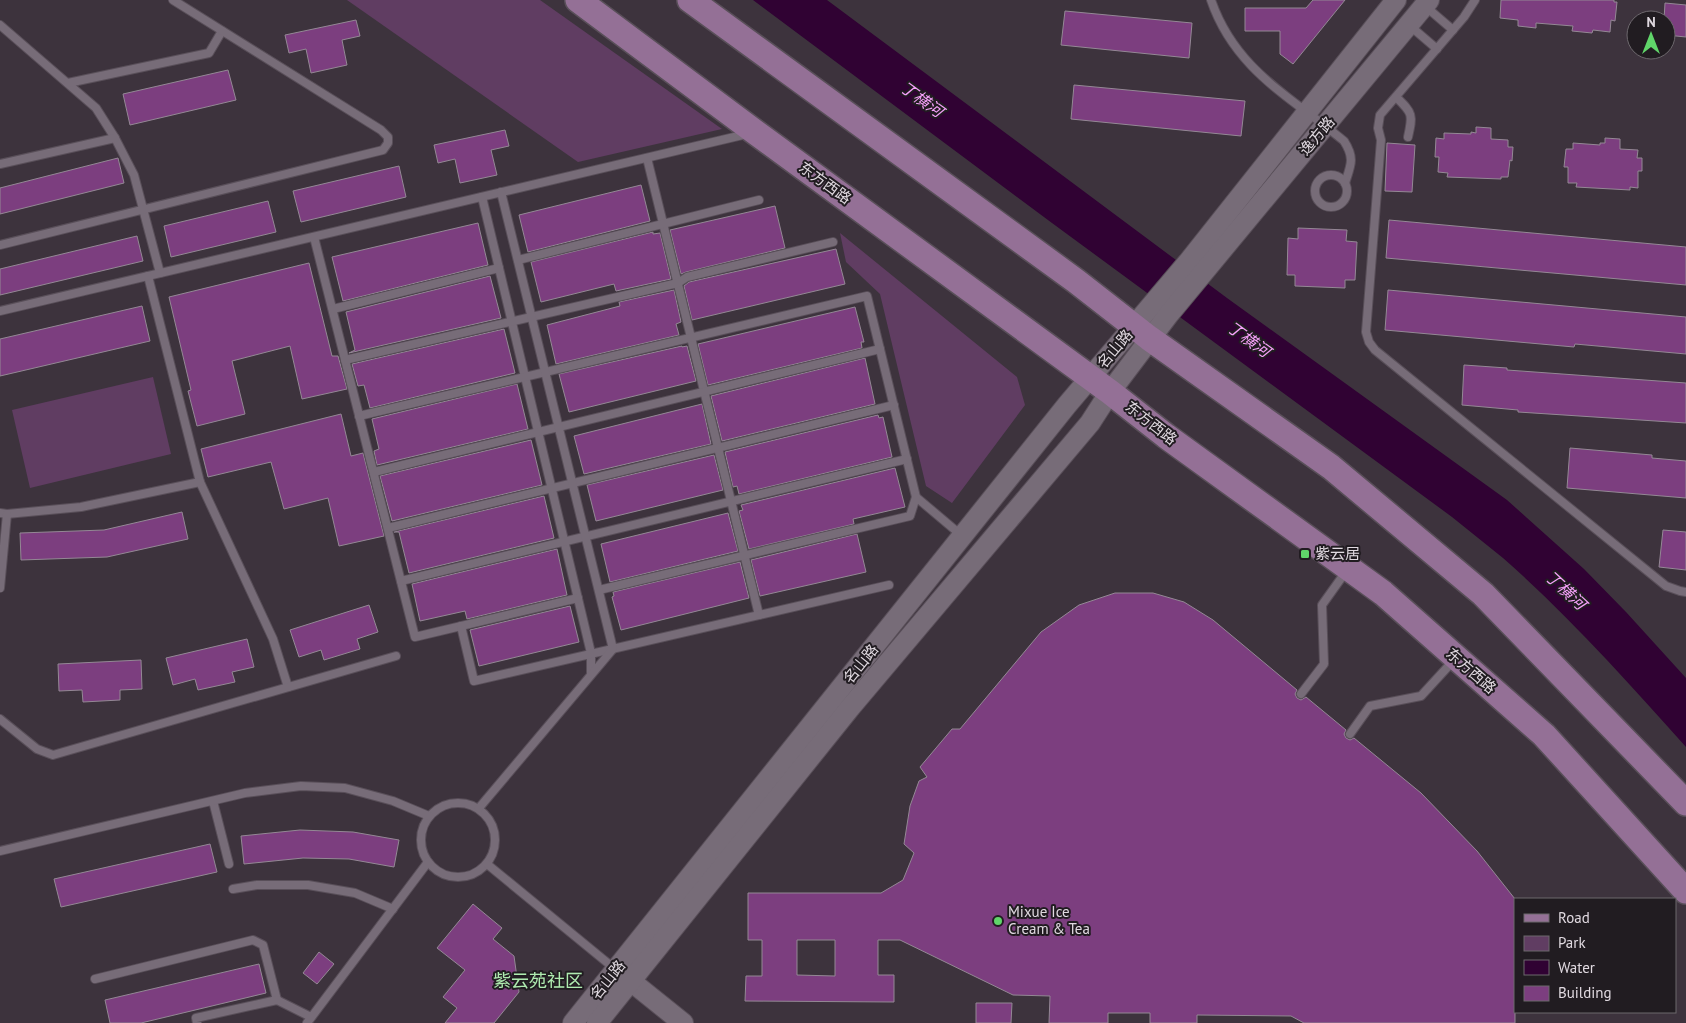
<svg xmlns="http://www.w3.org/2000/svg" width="1686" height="1023" viewBox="0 0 1686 1023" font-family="'PT Sans','Noto Sans SC',sans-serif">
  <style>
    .green { fill: #603d62 }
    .water { fill: #300233 }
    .building { fill: #7c3e7f; stroke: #948895; fill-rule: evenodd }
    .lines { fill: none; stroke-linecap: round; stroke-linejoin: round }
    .service-casing { stroke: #594f59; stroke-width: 10 }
    .tertiary-casing { stroke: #594f59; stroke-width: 22 }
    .primary-casing { stroke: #594f59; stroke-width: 28 }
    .service { stroke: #776c78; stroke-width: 8 }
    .tertiary { stroke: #776c78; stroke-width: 20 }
    .primary { stroke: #947096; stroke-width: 25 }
    .poi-dot { fill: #60d56a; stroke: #211c21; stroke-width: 2 }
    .labels { text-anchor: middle; stroke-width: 4; stroke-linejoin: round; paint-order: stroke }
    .street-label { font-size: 15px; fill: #e0d9e0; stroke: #211c21 }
    .poi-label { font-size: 15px; fill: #e0d9e0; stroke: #211c21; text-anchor: start }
    .water-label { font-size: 16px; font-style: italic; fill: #f6a1fa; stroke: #211c21 }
    .quarter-label { font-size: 18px; fill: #afebb0; stroke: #211c21 }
  </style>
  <rect width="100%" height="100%" fill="#3d333d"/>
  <g class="green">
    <path d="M347,0H540L722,129L578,162Z"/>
    <path d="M840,233L1017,377L1025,405L952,503L926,486L880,294L846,262Z"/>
    <path d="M153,377L171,454L30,488L12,410Z"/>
  </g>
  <path class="water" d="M753,0H827L1227,298L1507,500L1584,569L1626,612L1686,678V747C1628,682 1568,615 1503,558C1486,544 1469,531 1452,517L1052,223Z"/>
  <g class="building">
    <path d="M1313,0H1345L1293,64L1280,54V31H1245V8H1306Z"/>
    <path d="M1501,0H1614V2H1617L1615,21L1611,20L1610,32L1593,30L1592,33L1572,31L1573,26L1536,23V28L1518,26V20L1500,18Z"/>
    <path d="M1665,3L1686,5V37L1666,35V20H1664Z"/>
    <path d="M1065,11L1192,23L1189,58L1061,45Z"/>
    <path d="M356,20L360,36L342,40L347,65L311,73L306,49L289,53L285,35Z"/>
    <path d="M228,70L236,100L130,125L123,94Z"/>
    <path d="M1074,85L1245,101L1241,136L1071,119Z"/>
    <path d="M1476,127L1491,128V139L1508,140V147H1513L1512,161L1510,160L1508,177H1501V179L1447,177L1448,173L1438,172L1439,157H1435L1436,138L1444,139V133L1471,134V132L1476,133Z"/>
    <path d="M505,130L509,146L491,150L497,175L460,183L455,159L438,163L434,145Z"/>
    <path d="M1605,138L1620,139V149L1638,150L1637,158H1642V171H1638V188L1630,187V190L1576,187L1577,183H1568V167H1564L1566,149H1573V143L1600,145V143H1605Z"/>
    <path d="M1387,143L1415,145L1412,192L1385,191Z"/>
    <path d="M118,158L124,183L0,214V188Z"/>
    <path d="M399,166L406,197L301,222L293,191Z"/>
    <path d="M641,185L650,221L528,252L519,215Z"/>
    <path d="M268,201L276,232L171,257L164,226Z"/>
    <path d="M775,206L785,248L686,272L681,274L670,230Z"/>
    <path d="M1389,220L1686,247V285L1386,258Z"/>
    <path d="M478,223L488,265L343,301L332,257Z"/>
    <path d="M1298,228L1347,230L1346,241L1357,242L1355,280H1345V288L1295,286V275H1287L1288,238L1298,239Z"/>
    <path d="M653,232V234L660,233L671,279L616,291L614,284L541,302L531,262Z"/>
    <path d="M137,236L143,261L0,295V269Z"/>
    <path d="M836,249L845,284L692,320L684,286L689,282Z"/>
    <path d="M309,263L332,356H338L347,389L302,399L290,346L232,361L245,414L197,426L188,391L191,390L169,297Z"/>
    <path d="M490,276L501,318L349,353L355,350L346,312Z"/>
    <path d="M674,290L681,322L676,324L679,335L556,364L547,325L620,306L619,302Z"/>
    <path d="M1388,290L1686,317V354L1575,344L1574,347L1385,330Z"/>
    <path d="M142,306L150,341L0,376V339Z"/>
    <path d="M855,307L864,342H861L862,348L708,385L698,344Z"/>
    <path d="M504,329L515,373L370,408L364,385L358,386L352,364Z"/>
    <path d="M682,346V347L687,346L696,381L569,412L559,374Z"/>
    <path d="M865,358L875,404L722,441L711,396Z"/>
    <path d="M1464,365L1507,368V370L1686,383V423L1518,412V410L1462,405Z"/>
    <path d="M517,384L528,429L377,465L374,451L379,449L372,419Z"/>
    <path d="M702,404L711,444L584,474L574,436Z"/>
    <path d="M341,414L351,456L363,453L384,536L339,546L328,498L284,509L271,462L208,477L201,449Z"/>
    <path d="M878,415L879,418L883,417L892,457L739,494L737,486L733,487L725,452Z"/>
    <path d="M531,440L542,485L392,521L380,476Z"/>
    <path d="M1570,448L1652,455V458L1686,461V498L1567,488Z"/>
    <path d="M714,455L723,490L596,521L587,485Z"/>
    <path d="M895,468L905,507L853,519L854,524L749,549L739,511L743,510L741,505Z"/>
    <path d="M544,496L554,538L409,573L399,532H394Z"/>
    <path d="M182,512L188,539L107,557L21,560L20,533L104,530Z"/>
    <path d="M728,513L738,551L610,582L601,544Z"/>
    <path d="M1663,530L1686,532V570L1659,567Z"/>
    <path d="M857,534L866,572L760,596L751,560Z"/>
    <path d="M557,549L567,595L467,619L465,611L420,621L412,584Z"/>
    <path d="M740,562L749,598L621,630L612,597L614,596L613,592Z"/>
    <path d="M1115,593H1153L1184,602L1213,620L1297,690L1295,694L1297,698L1301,700L1306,697L1346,730L1344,734L1346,738L1350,740L1354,738L1421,793L1477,851L1515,899V1023H1304L1291,1016L1197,1015V1023H1150V1013H1108V1023H1049L1050,996L1013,995L900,940H878V975H894V1002L745,1001L746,976H762V940H748V893H881L903,880L914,853L904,844L910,806L919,781L927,777L920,767L952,729H960L1041,632L1079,605ZM797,940H835V976L797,975Z"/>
    <path d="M369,605L378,632L357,639L360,649L324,660L321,650L299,657L290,630Z"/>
    <path d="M570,606L579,642L479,666L470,630Z"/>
    <path d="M247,639L254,667L232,672L235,682L198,690L195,679L173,685L166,658Z"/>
    <path d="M141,660L142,689L120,690V700L83,702L82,690L59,691L58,664Z"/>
    <path d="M300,830L353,832L399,840L394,867L349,859L303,858L244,864L241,836Z"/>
    <path d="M210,844L217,872L61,907L54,879Z"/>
    <path d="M473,904L502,928L493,939L514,956L519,992L494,1023H445L457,1008L443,997L465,970L437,948Z"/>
    <path d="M319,952L334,964L317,984L303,973Z"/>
    <path d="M259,964L266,993L141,1023H110L105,1000Z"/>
    <path d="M976,1003H1012L1011,1023H976Z"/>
  </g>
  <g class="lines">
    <defs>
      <g id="service">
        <path d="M1211,0C1235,70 1291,97 1344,141C1355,158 1351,165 1345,183"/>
        <path d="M1475,0L1464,17L1380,115L1378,128L1381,140L1366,332L1369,342L1375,350L1666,586L1680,591L1686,592"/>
        <path d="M1425,6L1453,30"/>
        <path d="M0,25L96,108L115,138L134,175L160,273"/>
        <path d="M1409,25L1437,49"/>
        <path d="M68,83L209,53L222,31"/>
        <path d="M1396,97C1413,113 1413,115 1408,137"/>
        <path d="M647,158L759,615"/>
        <path d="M0,164L115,138"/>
        <circle cx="1331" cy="191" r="16"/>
        <path d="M482,197L591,653V674"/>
        <path d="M314,237L415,637L578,598"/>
        <path d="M0,245L383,150L388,143V137L381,130L173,0"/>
        <path d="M518,260L759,200"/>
        <path d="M148,276L200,482L273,639L288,687"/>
        <path d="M333,309L499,268"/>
        <path d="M0,311L747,134"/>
        <path d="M345,360L678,283L687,277L833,242"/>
        <path d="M359,416L867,296L916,497L961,535"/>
        <path d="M374,472L880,349"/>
        <path d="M0,513L7,514L81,507L200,482"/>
        <path d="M388,528L894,405"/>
        <path d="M401,581L907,459"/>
        <path d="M0,588L7,514"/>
        <path d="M599,590L910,516L916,497"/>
        <path d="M461,626L474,681L889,585"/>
        <path d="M1301,694L1324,664L1322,605L1347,570"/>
        <path d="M0,719L37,749L53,755L396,656"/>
        <path d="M1350,734L1370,706L1421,696L1454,660"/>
        <path d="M213,801L229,864"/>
        <circle cx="458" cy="840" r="37"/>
        <path d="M479,808L613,649L501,192"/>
        <path d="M0,851L245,793L301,786L345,788L393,801L429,816"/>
        <path d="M487,864L615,969"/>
        <path d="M233,889L257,885H308L355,893L393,909"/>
        <path d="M95,979L253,940L263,945L277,1000"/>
        <path d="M197,1023L196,1018L277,1000L311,1017"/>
        <path d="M307,1023L428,862"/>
      </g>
      <g id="tertiary">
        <path d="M622,974L683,1023"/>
        <path d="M573,1023L1067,405L1189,261L1396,0"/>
        <path d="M597,1023L849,709L1090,423L1110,392L1169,314L1429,0"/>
      </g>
      <g id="primary">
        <path d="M578,0L755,132L1110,392L1166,436L1383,593L1544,735L1686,891"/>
        <path d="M690,0L1076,281L1149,338L1331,467L1483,594L1686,803"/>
      </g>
    </defs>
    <use href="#service" class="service-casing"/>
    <use href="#tertiary" class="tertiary-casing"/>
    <use href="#primary" class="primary-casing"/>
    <use href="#service" class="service"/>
    <use href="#tertiary" class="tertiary"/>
    <use href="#primary" class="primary"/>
  </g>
  <g class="poi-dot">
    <rect x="1300" y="549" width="10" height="10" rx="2.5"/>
    <circle cx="998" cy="921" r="5"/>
  </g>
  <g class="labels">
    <g class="street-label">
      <text transform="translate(1317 136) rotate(-50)" y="5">逸方路</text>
      <text transform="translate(825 183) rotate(36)" y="5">东方西路</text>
      <text transform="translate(1115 349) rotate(-50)" y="5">名山路</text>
      <text transform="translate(1151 423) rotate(38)" y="5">东方西路</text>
      <text transform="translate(861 664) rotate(-51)" y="5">名山路</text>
      <text transform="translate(1471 671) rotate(41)" y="5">东方西路</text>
      <text transform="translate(608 980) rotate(-51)" y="5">名山路</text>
    </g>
    <g class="poi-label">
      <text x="1315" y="559">紫云居</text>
      <text x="1008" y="917">Mixue Ice<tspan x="1008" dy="17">Cream &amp; Tea</tspan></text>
    </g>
    <g class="water-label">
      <text transform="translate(922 99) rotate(36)" y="6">丁横河</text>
      <text transform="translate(1249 339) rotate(36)" y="6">丁横河</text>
      <text transform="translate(1566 590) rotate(43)" y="6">丁横河</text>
    </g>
    <g class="quarter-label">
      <text x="538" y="987">紫云苑社区</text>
    </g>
  </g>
  <rect x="1514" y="898" width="162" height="115" fill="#211c21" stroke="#6d686d"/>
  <rect x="1524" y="914" width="25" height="8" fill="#947096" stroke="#6d686d"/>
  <text x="1558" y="923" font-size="15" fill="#e0d9e0">Road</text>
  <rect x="1524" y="936" width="25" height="15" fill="#603d62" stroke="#6d686d"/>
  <text x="1558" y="948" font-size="15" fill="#e0d9e0">Park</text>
  <rect x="1524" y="960" width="25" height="15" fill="#300233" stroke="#6d686d"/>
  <text x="1558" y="973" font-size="15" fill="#e0d9e0">Water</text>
  <rect x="1524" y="986" width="25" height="15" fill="#7c3e7f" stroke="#6d686d"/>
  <text x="1558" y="998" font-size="15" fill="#e0d9e0">Building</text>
  <g transform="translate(1651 35)"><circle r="24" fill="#211c21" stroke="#6d686d"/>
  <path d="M0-4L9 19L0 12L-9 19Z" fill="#60d56a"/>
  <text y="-8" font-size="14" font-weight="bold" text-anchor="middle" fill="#e0d9e0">N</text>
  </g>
</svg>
